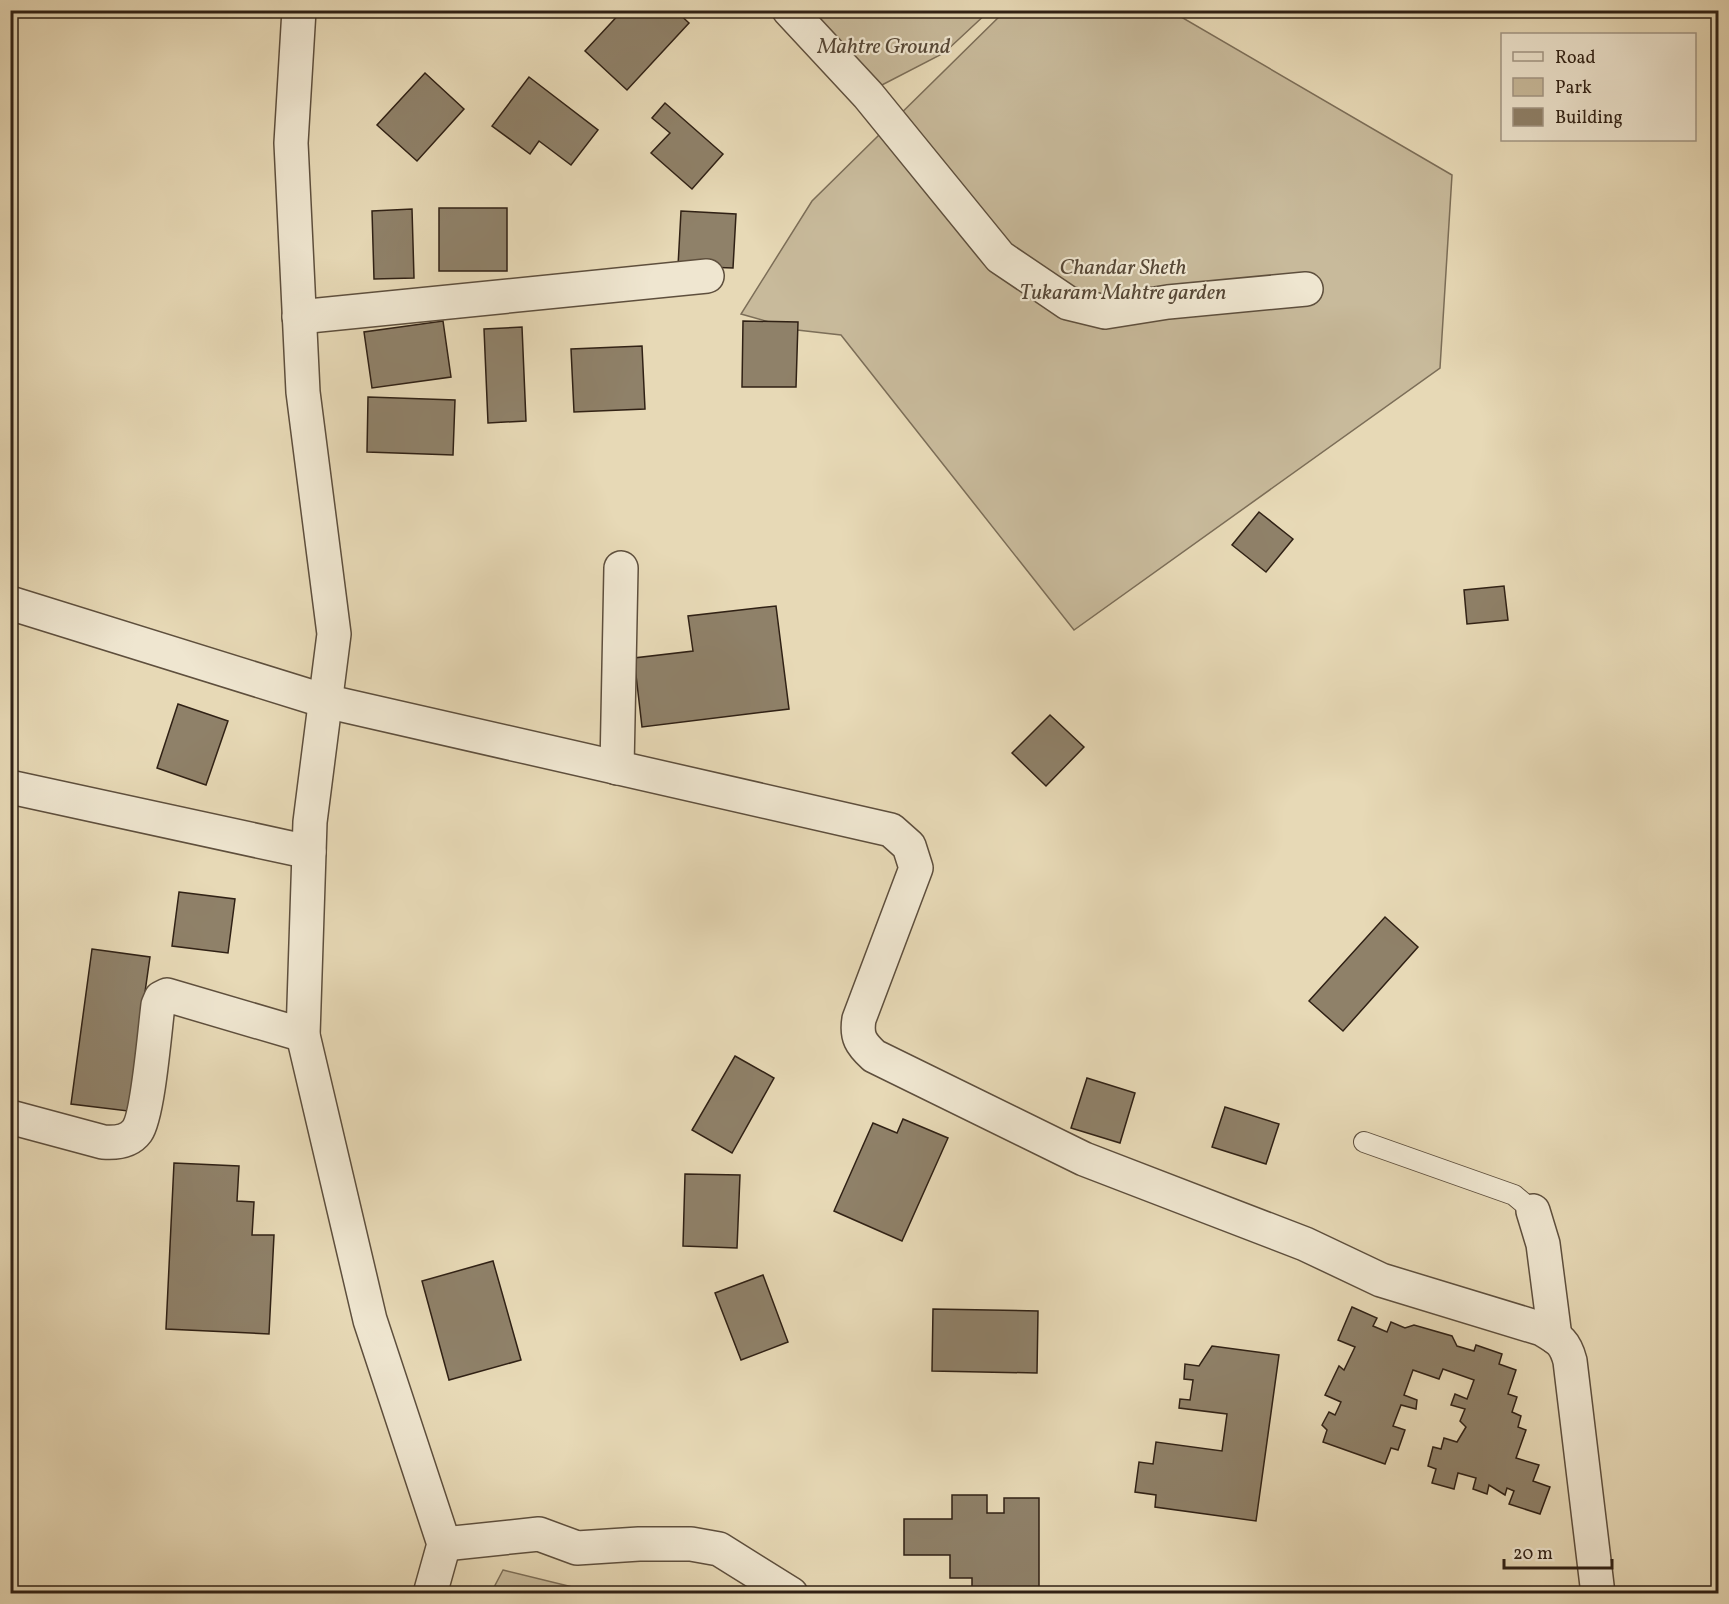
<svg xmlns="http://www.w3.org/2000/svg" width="1729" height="1604" viewBox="0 0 1729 1604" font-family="Vollkorn,serif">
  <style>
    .green { fill: #c8ba9b; stroke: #7c6e58; stroke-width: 1.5 }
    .building { fill: #8f8169; stroke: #302115; stroke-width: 1.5 }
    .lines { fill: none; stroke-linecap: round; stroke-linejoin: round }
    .lane-casing { stroke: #5e4f3d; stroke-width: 22 }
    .street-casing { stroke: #5e4f3d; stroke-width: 36 }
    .lane { stroke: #efe6d0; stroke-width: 20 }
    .street { stroke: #efe6d0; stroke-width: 33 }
    .labels { text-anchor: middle; stroke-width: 4.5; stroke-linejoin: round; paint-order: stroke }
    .park-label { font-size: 22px; font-style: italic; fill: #564736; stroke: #efe6d0 }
  </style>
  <rect width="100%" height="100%" fill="#e7d9b6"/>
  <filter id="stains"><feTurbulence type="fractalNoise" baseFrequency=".00333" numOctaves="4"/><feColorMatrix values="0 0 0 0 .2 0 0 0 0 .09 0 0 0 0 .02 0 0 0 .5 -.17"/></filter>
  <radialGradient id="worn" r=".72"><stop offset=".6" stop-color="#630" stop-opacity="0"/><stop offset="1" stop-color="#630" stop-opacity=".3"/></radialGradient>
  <g class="green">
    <path d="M799,11H989L944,53L878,87Z"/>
    <path d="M1005,11H1171L1452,175L1440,368L1074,630L841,335L797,330L741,314L812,201Z"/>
    <path d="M503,1570L597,1593H491Z"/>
  </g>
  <g class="building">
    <path d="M623,10H675L689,23L627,90L585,51Z"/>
    <path d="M425,73L464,109L417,161L377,125Z"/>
    <path d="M529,77L598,130L571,165L539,141L530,154L492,126Z"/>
    <path d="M665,103L723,154L692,189L651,153L670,133L652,118Z"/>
    <rect x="439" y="208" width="68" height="63"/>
    <path d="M412,209L414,278L374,279L372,211Z"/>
    <path d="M681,211L736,214L733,268L678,266Z"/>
    <path d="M443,321L451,377L372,388L364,332Z"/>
    <path d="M743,321L798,322L796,387H742Z"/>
    <path d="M522,327L526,421L488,423L484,329Z"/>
    <path d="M642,346L645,409L574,412L571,349Z"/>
    <path d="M368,397L455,400L453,455L367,452Z"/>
    <path d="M1259,512L1293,539L1266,572L1232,545Z"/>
    <path d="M1504,586L1508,620L1467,624L1464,590Z"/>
    <path d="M776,606L789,709L642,727L634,658L693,651L688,616Z"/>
    <path d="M178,704L228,721L206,785L157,768Z"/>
    <path d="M1050,715L1084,747L1046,786L1012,753Z"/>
    <path d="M179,892L235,899L228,953L172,946Z"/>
    <path d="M1385,917L1418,947L1343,1031L1309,1001Z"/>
    <path d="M92,949L150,957L128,1111L71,1104Z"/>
    <path d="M735,1056L774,1078L732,1153L692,1130Z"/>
    <path d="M1087,1078L1135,1093L1120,1143L1071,1128Z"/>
    <path d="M1225,1107L1279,1124L1266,1164L1212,1147Z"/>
    <path d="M903,1119L948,1138L902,1241L834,1211L873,1123L897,1133Z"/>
    <path d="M174,1163L239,1166L237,1201L254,1202L252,1235H274L269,1334L166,1329Z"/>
    <path d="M685,1174L740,1175L737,1248L683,1246Z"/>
    <path d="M493,1261L521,1360L449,1380L422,1281Z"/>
    <path d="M763,1275L788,1342L741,1360L715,1293Z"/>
    <path d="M1352,1307L1377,1318L1373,1326L1387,1332L1391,1322L1405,1328L1414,1325L1452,1336L1457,1346L1474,1351L1476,1345L1502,1354L1499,1364L1516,1370L1508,1394L1517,1397L1512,1412L1521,1416L1518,1427L1526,1430L1516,1458L1539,1465L1533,1481L1550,1487L1540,1514L1509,1504L1514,1491L1507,1488L1505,1495L1489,1485L1487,1494L1473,1489L1476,1478L1458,1473L1454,1489L1432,1483L1436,1469L1428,1466L1433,1447L1441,1449L1444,1438L1457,1442L1466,1427L1460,1421L1465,1409L1451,1405L1455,1394L1467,1399L1474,1380L1443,1369L1439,1379L1413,1370L1404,1395L1417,1400L1416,1409L1401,1405L1393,1426L1405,1430L1398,1450L1391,1448L1385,1464L1323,1442L1327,1430L1322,1425L1329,1412L1335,1415L1341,1402L1325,1395L1339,1366L1344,1370L1355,1347L1338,1340Z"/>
    <path d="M933,1309L1038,1311L1037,1373L932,1371Z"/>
    <path d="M1212,1346L1279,1355L1256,1521L1155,1507L1156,1495L1135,1492L1139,1462L1153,1464L1156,1442L1222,1451L1227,1414L1179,1408L1180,1399L1190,1400L1193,1380L1184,1379L1185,1364L1199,1366Z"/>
    <path d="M952,1495H987V1513H1004V1498H1039V1594H981V1589H972V1578H950V1555H904V1519H952Z"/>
  </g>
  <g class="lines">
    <defs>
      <path id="lane" d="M1364,1142L1514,1195L1533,1211"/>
      <g id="street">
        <path d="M299,10L291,143L303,392L334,634L310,822L303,1035L370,1320L444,1544L430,1594"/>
        <path d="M789,10L868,95L1000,257L1068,303L1105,312L1168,302L1306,289"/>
        <path d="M299,317L707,276"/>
        <path d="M10,603L325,701L891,830L909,846L916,868L859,1019C856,1037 861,1044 874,1056L1084,1159L1305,1244L1381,1280L1542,1329C1559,1339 1565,1342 1570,1361L1598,1594"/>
        <path d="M617,768L621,568"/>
        <path d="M10,787L309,852"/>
        <path d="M10,1117L103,1142C115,1143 129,1142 137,1131C148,1116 155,1028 158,1005L161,998L167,995L303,1035"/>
        <path d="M1533,1211L1543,1244L1555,1337"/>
        <path d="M444,1544L539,1534L577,1548L639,1544H691L719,1549L791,1594"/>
      </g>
    </defs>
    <use href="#lane" class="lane-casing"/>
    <use href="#street" class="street-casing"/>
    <use href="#lane" class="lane"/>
    <use href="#street" class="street"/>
  </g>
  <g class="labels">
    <g class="park-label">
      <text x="884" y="53">Mahtre Ground</text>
      <text x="1123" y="274">Chandar Sheth<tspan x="1123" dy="25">Tukaram Mahtre garden</tspan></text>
    </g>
  </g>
  <rect width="1729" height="1604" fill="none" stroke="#e7d9b6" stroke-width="36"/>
  <rect x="12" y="12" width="1705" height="1580" fill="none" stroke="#302115" stroke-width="3"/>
  <rect x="18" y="18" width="1693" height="1568" fill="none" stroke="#302115" stroke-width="1.5"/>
  <rect x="1501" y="33" width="195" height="108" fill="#efe6d0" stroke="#a39785" stroke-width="1.5"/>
  <rect x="1513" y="52" width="30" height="9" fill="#efe6d0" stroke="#a39785" stroke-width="1.5"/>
  <text x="1555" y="63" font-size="18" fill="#302115">Road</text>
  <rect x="1513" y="78" width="30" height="18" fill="#c8ba9b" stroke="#a39785" stroke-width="1.5"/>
  <text x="1555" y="93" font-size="18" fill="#302115">Park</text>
  <rect x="1513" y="108" width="30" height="18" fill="#8f8169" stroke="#a39785" stroke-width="1.5"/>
  <text x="1555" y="123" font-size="18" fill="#302115">Building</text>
  <path d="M1504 1559v9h108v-9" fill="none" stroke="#302115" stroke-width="3"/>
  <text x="1513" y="1559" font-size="18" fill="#302115" stroke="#efe6d0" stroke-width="4.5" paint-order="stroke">20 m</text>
  <rect width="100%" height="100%" filter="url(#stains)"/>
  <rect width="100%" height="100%" fill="url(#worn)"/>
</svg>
